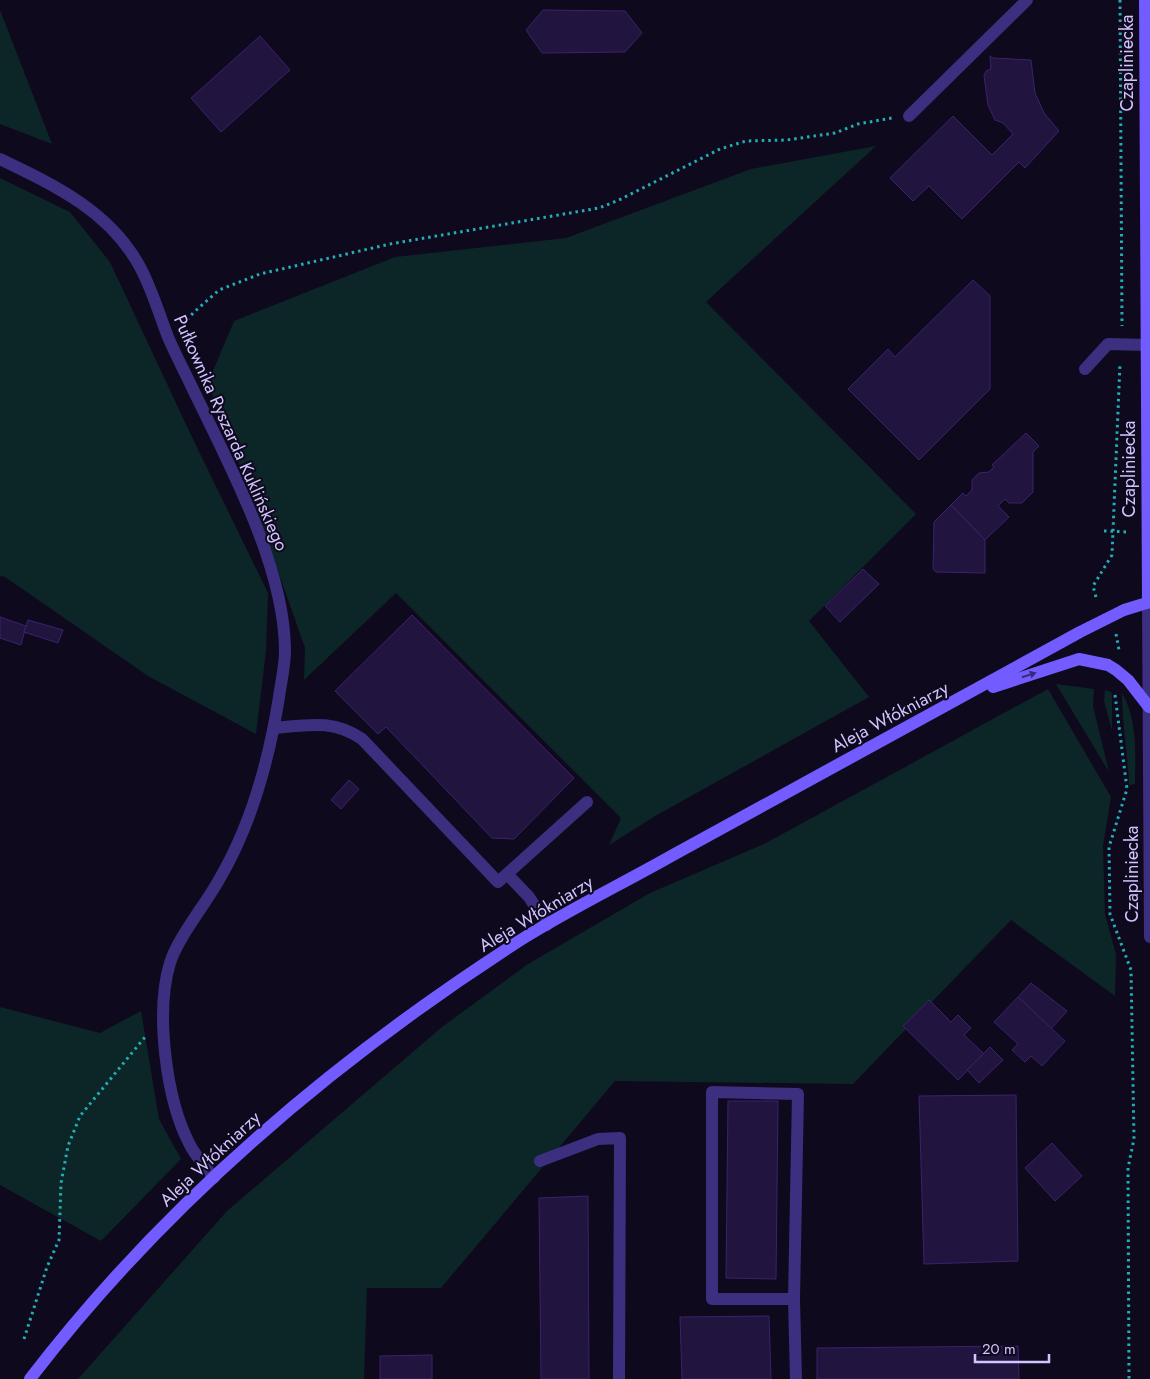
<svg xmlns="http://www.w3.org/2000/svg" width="1150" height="1379" viewBox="0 0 1150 1379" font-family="Jost,sans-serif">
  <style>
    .green { fill: #0c2527 }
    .building { fill: #21143f; stroke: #3a236d }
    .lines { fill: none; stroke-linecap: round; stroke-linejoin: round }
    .path { stroke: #21afb7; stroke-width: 3; stroke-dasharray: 2.5 4; stroke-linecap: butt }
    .service { stroke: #3c2f80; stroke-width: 12 }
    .minor { stroke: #3c2f80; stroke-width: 12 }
    .tertiary { stroke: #3c2f80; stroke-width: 12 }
    .secondary { stroke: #725cff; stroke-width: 12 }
    .oneway { fill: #372a77 }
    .labels { text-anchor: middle; stroke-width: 4; stroke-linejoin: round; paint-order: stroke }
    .street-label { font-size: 18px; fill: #d2c5ff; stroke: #0f091d }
  </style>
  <rect width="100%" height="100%" fill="#0f091d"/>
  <g class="green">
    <path d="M0,10L52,144L0,124Z"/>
    <path d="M876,146L706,302L916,514L809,621L869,697L657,815L609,845L621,818L396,593L304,680L305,648L253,500L208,383L234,321L395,257L566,238L751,169Z"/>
    <path d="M0,178L70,212L110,262L190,433L268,593L266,651L256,734L148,676L5,577L0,576Z"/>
    <path d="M1056,684L1094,689L1093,706L1109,772Z"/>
    <path d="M1048,689L1111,797L1103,846L1105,914L1116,955L1115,996L1011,920L853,1084L615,1081L441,1288H367L364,1379H78L227,1211L442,1027L528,964L650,893L764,844Z"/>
    <path d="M1105,690L1111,692L1112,695V731L1104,701Z"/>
    <path d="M1122,693C1138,721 1135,753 1135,784L1129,785C1128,754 1122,724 1122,693Z"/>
    <path d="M0,1007L100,1033L141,1011L159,1119L181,1159L101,1241L0,1185Z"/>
  </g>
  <g class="building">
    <path d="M543,10L625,11L642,33L625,52L542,53L526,30Z"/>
    <path d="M260,36L290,70L221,132L191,98Z"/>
    <path d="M990,56L993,58L1031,60L1035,93L1044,113L1059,131L1025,168L1019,162L962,219L929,186L913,201L890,178L953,116L992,155L1013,134L1003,123L995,120L988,105L984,76L986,71L991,69Z"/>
    <path d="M973,280L990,296V389L919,460L848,389L888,349L895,357Z"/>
    <path d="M1026,433L1039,446L1033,452V492L1022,503H1009L1005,499L998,506L1009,517L985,540L951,505L963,493L966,496L972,490V480L979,473L989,472L994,467L992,465Z"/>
    <path d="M951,505L985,540V573L936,572L933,569L934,522Z"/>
    <path d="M863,569L879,584L840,622L825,606Z"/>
    <path d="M412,615L574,778L514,839L492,838L386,727L378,734L335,691Z"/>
    <path d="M0,617L26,626L21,645L0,638Z"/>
    <path d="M28,620L63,630L58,643L24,632Z"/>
    <path d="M349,780L359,789L341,809L331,800Z"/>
    <path d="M1031,983L1067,1011L1051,1029L1018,997Z"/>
    <path d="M1018,997L1065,1041L1042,1066L1031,1056L1025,1062L1012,1050L1018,1044L994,1022Z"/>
    <path d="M929,1000L951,1022L958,1015L971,1028L964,1035L984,1054L958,1080L903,1026Z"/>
    <path d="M990,1047L1003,1060L979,1083L967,1070Z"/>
    <path d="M1016,1095L1018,1261L924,1264L919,1096Z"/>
    <path d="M728,1101H778L776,1279L726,1278Z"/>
    <path d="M1052,1143L1082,1176L1055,1201L1025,1168Z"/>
    <path d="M588,1196L589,1379H541L539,1198Z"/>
    <path d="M769,1316L771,1379H682L680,1317Z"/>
    <path d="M1018,1346L1019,1379H817V1348Z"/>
    <path d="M432,1355V1379H380V1356Z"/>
  </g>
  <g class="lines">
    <g class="path">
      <path d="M1120,0L1122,326"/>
      <path d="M183,325L193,313L219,290L260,274L390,244L599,208L619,200L720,149L746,141L787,140L835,133L858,124L892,118"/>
      <path d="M1104,531L1129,532"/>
      <path d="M1096,597L1093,586L1112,555L1120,363"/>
      <path d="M1116,634L1119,650"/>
      <path d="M1115,695L1127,789L1109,847L1110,914L1131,970L1134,1139L1128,1168L1129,1379"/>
      <path d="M24,1339L47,1267L59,1240L61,1183L68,1146L80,1116L145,1037"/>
    </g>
    <g class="service">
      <path d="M909,116L1027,0"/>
      <path d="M1085,369L1108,344L1146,345"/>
      <path d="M274,728C308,725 333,719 362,739L498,882L587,802"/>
      <path d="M507,874L529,897L547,925"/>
      <path d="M794,1299H712V1092L798,1094L794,1299L796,1379"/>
    </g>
    <g class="minor">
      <path d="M0,159C54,185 110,211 140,267C152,289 159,314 168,337C174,351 181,365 188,379C225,457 285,564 285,651C285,666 281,682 279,697C269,760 252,823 220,878C206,904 178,937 170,963C155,1012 166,1100 190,1145C196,1157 206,1167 214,1178"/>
      <path d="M540,1161L598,1139L620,1138L619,1379"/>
    </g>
    <path class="tertiary" d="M1148,602L1150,937"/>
    <g class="secondary">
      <path d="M1145,0L1148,602"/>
      <path d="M993,687L1079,659L1108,665L1116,670L1128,680L1149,707"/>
      <path d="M30,1379C164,1204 334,1060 519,941C568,910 622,884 673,855C808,780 945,707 1080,632L1124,610L1150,602"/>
    </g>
  </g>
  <defs><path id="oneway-solid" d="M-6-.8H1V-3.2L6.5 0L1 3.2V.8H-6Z" transform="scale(1.25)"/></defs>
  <use class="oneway" href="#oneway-solid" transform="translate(1029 675) rotate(-18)"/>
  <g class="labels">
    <g class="street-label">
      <text transform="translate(1127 63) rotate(-90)" y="6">Czapliniecka</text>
      <text transform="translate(231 433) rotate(66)" y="6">Pułkownika Ryszarda Kuklińskiego</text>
      <text transform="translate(1129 469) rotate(-90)" y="6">Czapliniecka</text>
      <text transform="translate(890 717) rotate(-28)" y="6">Aleja Włókniarzy</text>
      <text transform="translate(1132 874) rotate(-90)" y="6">Czapliniecka</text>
      <text transform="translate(536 914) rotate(-31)" y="6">Aleja Włókniarzy</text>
      <text transform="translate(210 1159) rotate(-43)" y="6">Aleja Włókniarzy</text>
    </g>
  </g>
  <path d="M975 1354v8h74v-8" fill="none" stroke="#d2c5ff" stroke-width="2.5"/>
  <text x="982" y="1354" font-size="15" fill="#d2c5ff" stroke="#0f091d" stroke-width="4" paint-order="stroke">20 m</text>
</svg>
